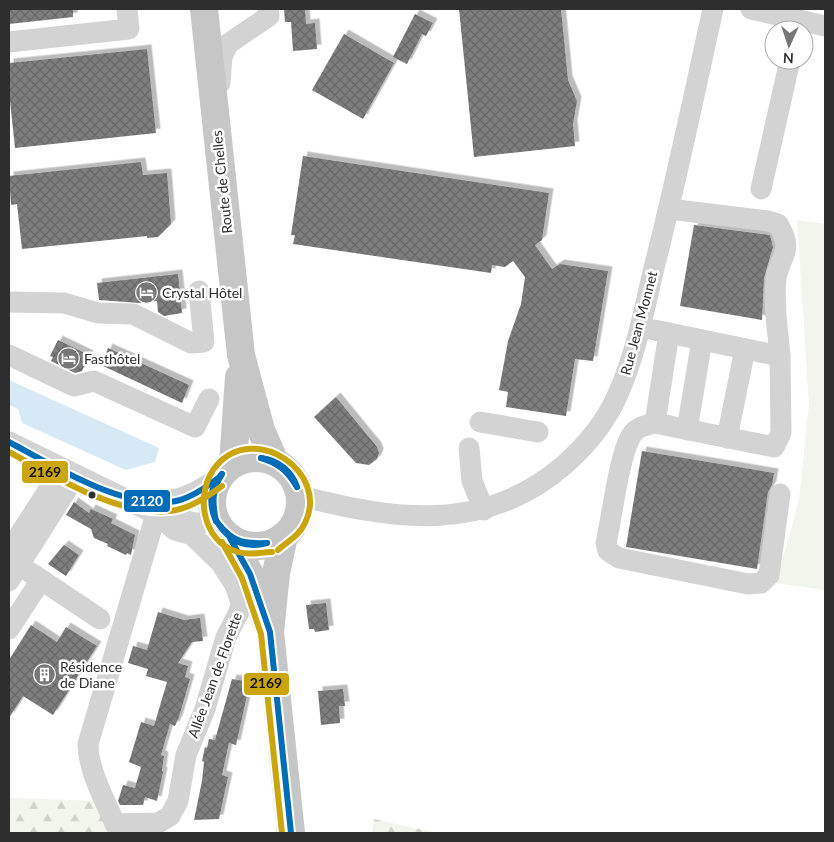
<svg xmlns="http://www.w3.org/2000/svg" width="834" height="842" viewBox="0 0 834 842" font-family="Lato,sans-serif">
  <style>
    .grass { fill: #f1f5eb }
    .forest { fill: url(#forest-firs) }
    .water { fill: #d6e9f4 }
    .building { fill: url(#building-cross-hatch); filter: url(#shadow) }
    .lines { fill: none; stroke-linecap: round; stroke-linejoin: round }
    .minor { stroke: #d3d3d3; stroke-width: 21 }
    .major { stroke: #c6c6c6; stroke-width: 28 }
    .bus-1-casing { stroke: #fff; stroke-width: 10 }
    .bus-2-casing { stroke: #fff; stroke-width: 10 }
    .bus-1 { stroke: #006db8; stroke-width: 6 }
    .bus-2 { stroke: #cba50e; stroke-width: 6 }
    .bus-dot { fill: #2e2e2e; stroke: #fff; stroke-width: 2 }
    .labels { text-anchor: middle; stroke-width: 5; stroke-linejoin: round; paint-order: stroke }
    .street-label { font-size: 14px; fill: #2e2e2e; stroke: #fff }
    .poi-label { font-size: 14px; fill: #2e2e2e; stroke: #fff; text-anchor: start }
    .line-badge { stroke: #fff; stroke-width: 2 }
    .badge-label { font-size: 14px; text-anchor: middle; font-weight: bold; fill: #fff }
    .pale-badge-label { font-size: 14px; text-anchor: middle; font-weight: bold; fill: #111 }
  </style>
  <defs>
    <pattern id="forest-firs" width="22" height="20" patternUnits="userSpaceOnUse" patternTransform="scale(1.25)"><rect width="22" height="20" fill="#f1f5eb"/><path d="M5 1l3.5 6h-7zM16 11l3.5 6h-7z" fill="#cfd2ca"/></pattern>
    <pattern id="building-cross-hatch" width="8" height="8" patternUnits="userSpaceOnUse" patternTransform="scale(1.25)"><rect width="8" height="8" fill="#7e7e7e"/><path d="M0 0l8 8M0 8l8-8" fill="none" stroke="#686868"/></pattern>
    <filter id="shadow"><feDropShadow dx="4.5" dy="-4.5" stdDeviation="0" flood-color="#0004"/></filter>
  </defs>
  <rect width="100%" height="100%" fill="#fff"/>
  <path class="grass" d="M797,220L825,224V590L776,583L799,500L809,404Z"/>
  <g class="forest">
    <path d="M9,798L102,801L114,833H9Z"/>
    <path d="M374,819L437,833H372Z"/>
  </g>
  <path class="water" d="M9,380L159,448L155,462L126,470L22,423L18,409L9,405Z"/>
  <g class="building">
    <path d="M9,9H73V17L9,24Z"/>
    <path d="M284,9H305L306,24L315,23L317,49L293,51L291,22H285Z"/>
    <path d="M459,9H561L568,80L577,101L573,124L575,146L474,157Z"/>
    <path d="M415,14L433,23L426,36L422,34L407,64L393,57Z"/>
    <path d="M344,34L394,63L363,119L312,90Z"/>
    <path d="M147,49L156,133L15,148L9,92V63Z"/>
    <path d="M303,156L549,193L542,240L535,245L552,269L560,264L608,271L593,361L575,359L566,416L506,407L508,392L499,390L508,341L521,304L525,277L513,261L505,267L492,265L491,273L293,244L295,235H291Z"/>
    <path d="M141,162L143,175L167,173L171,224L158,237L147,238V236L22,249L17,204L11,205L9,176Z"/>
    <path d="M694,225L770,235L773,247L764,278L762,320L680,306Z"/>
    <path d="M178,274L182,313L164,316L158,312L157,301L139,303L99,300L97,283Z"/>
    <path d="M58,340L89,355L82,371L75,373L51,361L53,357L50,356Z"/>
    <path d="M108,348L189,385L182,403L101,365Z"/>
    <path d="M336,397L377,447L379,453L377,459L369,465L356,463L314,417Z"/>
    <path d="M642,451L774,473L772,485L768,492L757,569L626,547Z"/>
    <path d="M74,502L89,513L91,509L113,519L111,523L135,535L131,555L127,553L126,555L107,546L108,544L94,538L91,529L66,515Z"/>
    <path d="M64,545L79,555L66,576L48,564Z"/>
    <path d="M326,603L329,630L315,632L314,629H309L306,605Z"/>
    <path d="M158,612L184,620L200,618L203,641L192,642L178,663L188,666L185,677L190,679L179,717L175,726L170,724L161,755L164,756L162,771L163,772L157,801L145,797L143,805H120L118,801L123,785L135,788L141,767L129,762L141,722L154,726L167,682L146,676L148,669L128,663L133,646L147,650Z"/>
    <path d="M31,625L57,642L66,627L97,646L53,715L23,696L9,718V660Z"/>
    <path d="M232,679L250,682L236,745L229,743L222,775L228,777L219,819L194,820L202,781L204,762L202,761L205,747L207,748L209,739L215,740Z"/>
    <path d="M343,689L345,706H339L340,723L321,725L318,691Z"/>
  </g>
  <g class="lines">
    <g class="minor">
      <path d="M751,9L825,26"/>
      <path d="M9,42L129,29L127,9"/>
      <path d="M220,83L222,57L228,44L269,16L268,9"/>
      <path d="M761,189L790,60"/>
      <path d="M9,302L64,303L98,313L133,314L191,343L204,342L199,291"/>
      <path d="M654,330L780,356C778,331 773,303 776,279C780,253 795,253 778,224L768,221L669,209"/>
      <path d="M669,333L655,423C646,425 636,427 631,436C619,456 612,517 606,543L608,551L619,558L748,584L761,583L769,575L780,494"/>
      <path d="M9,355L74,386L94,381L195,427L209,399"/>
      <path d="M480,422L538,432"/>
      <path d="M655,423L774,447L781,433L780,356"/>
      <path d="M687,430L702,340"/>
      <path d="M727,438L745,349"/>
      <path d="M9,442L156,514L195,523L216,522"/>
      <path d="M469,448L472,481L484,510"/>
      <path d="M300,496C395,520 483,534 563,466C586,446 606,422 618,394C636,354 644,310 654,268C676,182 694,95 713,9"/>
      <path d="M140,499C172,505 191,497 217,479"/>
      <path d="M156,514L175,530L192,535L221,563L235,585L241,603L239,612L226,637L205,709L186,755L178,801L170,816L158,823L115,824C105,800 88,770 88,744Z"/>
      <path d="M9,551L62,469"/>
      <path d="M19,565L100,619"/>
      <path d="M9,581L76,475"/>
      <path d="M9,629L41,580"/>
    </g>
    <g class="major">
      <path d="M204,9L241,355L261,430L275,462"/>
      <circle cx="256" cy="502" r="44"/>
      <path d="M233,463L239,377"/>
      <path d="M284,536L276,573L270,632L291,833"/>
      <path d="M230,538L250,574L267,624"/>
    </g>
    <defs>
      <g id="bus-1">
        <path d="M9,442C54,466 117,506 169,502C187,501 203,489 217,479"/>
        <path d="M261,458C279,463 288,472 297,487"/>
        <path d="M261,458C278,460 292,471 297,487"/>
        <path d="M216,521C209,506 209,486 222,474"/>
        <path d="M216,521C212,502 212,490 222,474"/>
        <path d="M217,522C233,542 242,544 267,543"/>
        <path d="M217,522C229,541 244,549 267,543"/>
        <path d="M230,538L250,574L270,632L291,833"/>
      </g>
      <g id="bus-2">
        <path d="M9,452C54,476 117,516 170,511C189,509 207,497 222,486"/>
        <path d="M222,542L242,578L261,634L282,833"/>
        <path d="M272,552C261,552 250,556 238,552C201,542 194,491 217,465C255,422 330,472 305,523C299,536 288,541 278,550"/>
      </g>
    </defs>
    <use href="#bus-1" class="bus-1-casing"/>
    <use href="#bus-2" class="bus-2-casing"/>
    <use href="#bus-1" class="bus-1"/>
    <use href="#bus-2" class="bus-2"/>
  </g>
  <defs>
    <symbol id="hotel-disc" viewBox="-11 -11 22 22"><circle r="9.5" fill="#777" stroke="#fff"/><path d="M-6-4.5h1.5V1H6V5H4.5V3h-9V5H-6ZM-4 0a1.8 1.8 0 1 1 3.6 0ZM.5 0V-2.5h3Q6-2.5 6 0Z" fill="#fff"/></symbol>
    <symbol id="building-disc" viewBox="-11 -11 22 22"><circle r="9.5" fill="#777" stroke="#fff"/><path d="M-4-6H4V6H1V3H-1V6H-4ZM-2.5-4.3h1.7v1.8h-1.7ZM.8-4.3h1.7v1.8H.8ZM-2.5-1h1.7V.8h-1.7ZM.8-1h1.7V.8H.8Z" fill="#fff"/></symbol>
  </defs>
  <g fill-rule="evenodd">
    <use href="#hotel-disc" x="134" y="280" width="25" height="25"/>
    <use href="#hotel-disc" x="56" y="346" width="25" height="25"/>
    <use href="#building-disc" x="32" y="662" width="25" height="25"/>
  </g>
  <circle class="bus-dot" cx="92" cy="495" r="4.5"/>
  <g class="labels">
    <g class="street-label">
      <text transform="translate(222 182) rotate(-96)" y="5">Route de Chelles</text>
      <text transform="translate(639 323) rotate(-75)" y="5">Rue Jean Monnet</text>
      <text transform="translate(215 675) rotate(-70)" y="5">Allée Jean de Florette</text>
    </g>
    <g class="poi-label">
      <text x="162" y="298">Crystal Hôtel</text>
      <text x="84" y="364">Fasthôtel</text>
      <text x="60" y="672">Résidence<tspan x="60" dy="16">de Diane</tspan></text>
    </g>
  </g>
  <g class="line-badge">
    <rect x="21" y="460" width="48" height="24" rx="5" fill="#cba50e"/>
    <rect x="123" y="489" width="48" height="24" rx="5" fill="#006db8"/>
    <rect x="243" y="672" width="47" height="24" rx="5" fill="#cba50e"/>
  </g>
  <g class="badge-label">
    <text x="147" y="506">2120</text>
  </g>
  <g class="pale-badge-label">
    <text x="45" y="477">2169</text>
    <text x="266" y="688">2169</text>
  </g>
  <rect width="834" height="842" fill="none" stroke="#2e2e2e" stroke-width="20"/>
  <g transform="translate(789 45) rotate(183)"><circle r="24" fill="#ffffff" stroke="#ababab"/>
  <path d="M0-4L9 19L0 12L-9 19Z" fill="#777777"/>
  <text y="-8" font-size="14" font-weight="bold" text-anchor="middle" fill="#2e2e2e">N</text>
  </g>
</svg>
